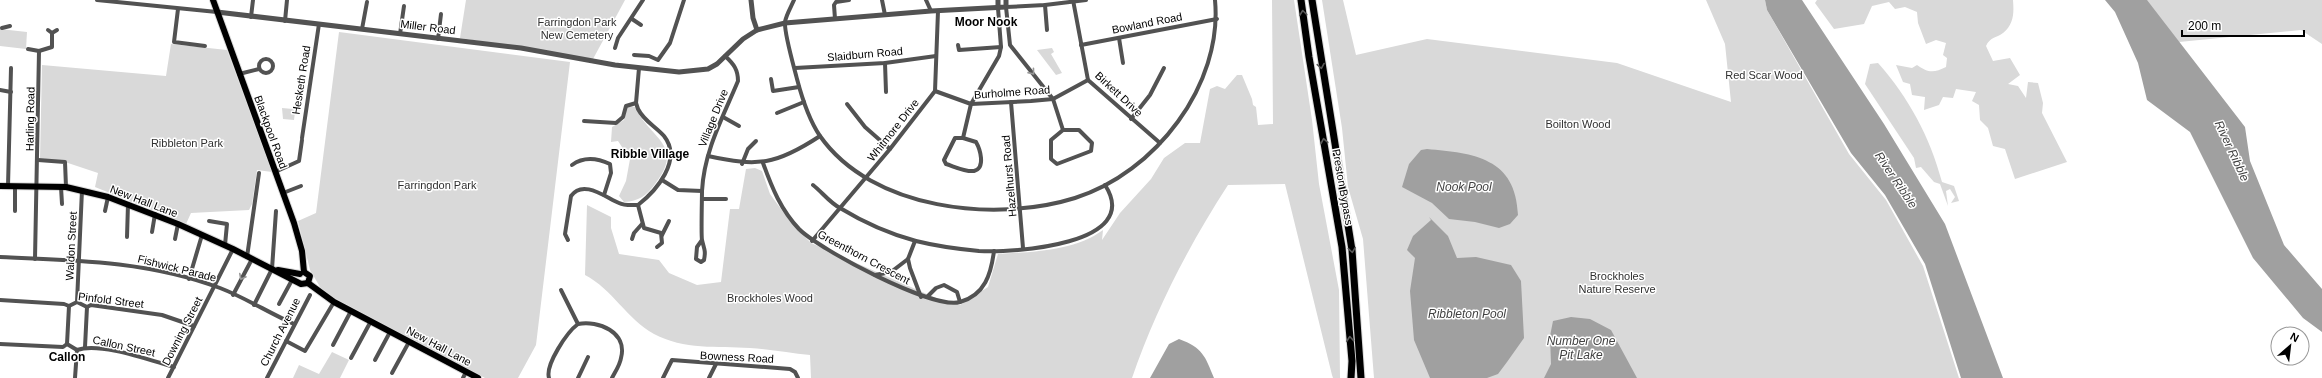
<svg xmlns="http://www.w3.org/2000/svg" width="2322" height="378" viewBox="0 0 2322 378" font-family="Helvetica,sans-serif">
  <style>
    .green { fill: #d9d9d9 }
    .water { fill: #a0a0a0 }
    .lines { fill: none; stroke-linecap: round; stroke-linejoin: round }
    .trunk-casing { stroke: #dbdbdb; stroke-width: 8 }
    .motorway-casing { stroke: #dbdbdb; stroke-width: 9 }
    .minor { stroke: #525252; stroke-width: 4 }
    .tertiary { stroke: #525252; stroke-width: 5 }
    .trunk { stroke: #000; stroke-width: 6 }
    .motorway { stroke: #000; stroke-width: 7 }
    .oneway { stroke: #595959 }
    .oneway2 { stroke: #979797 }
    .labels { text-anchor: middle; stroke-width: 3; stroke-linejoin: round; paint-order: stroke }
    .park-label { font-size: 11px; fill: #303030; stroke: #fff }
    .street-label { font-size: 11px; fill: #000; stroke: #fff }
    .neighbourhood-label { font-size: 12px; font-weight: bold; fill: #000; stroke: #fff }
    .water-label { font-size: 12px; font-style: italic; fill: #414141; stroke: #fff }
  </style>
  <rect width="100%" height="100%" fill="#fff"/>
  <g class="green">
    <path d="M466,0H625L593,59L460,38Z"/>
    <path d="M1272,0H1294L1312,120L1319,184L1339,290L1340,378H1333L1332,375L1285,184L1228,185C1189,245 1155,311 1132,378H811L810,355C790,353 770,349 750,348C717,346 684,350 654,334C627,319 612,289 585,275L587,205L611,217V228L619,254L659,260L669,273L697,285L721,282L730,209H739L746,169L755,168L762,171L770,194L789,220L811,243L945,302L960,305L988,287L998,254C1032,252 1075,251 1103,230L1102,240L1120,213L1151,179L1164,158L1185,143H1200L1210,89L1217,86L1225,89L1237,75H1242L1252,99L1253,105L1256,107L1258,125L1273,124Z"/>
    <path d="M1322,0H1343L1356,55L1427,39L1617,63L1731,102L1725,44L1706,0H1765L1767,10L1849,154L1886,200L1923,266L1959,378H1374L1363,239L1348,187L1342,128Z"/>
    <path d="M1817,0H2013C2014,13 2014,24 2003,33C1996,38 1990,37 1986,46L1993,61L2010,58L2020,75L2008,84L2018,86L2026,98L2028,82L2038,83L2043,103L2042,113L2067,162L2015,179L2005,149L1993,146L1988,128L1980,120L1979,105L1972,101L1976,92L1956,89L1953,98L1943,97L1939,105L1924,110L1925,97L1912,95L1910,84L1903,82L1896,65L1912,68L1917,65C1928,73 1934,73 1946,67L1947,58L1943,55L1946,43L1936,40L1926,44L1918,23L1917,12L1905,7L1895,9L1889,2L1872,6L1864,24L1834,29L1815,3Z"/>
    <path d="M2145,0H2322V44L2301,30L2179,42Z"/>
    <path d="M0,29L27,32L26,49L0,46Z"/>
    <path d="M339,32L570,62L536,345L518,378H485L323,292L310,270L298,221L316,213Z"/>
    <path d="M171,44L227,50L272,172L257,170L252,204L249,210L191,213L186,224L95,187L98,173L62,161L40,159L42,65L166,76Z"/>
    <path d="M1052,48L1054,52L1051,54L1062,73L1056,75L1037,50Z"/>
    <path d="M1878,63C1909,98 1930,137 1942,182L1954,186L1959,201L1951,203L1955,197L1950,189L1946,191L1948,206L1940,184L1934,182L1921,167L1916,168L1914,158L1865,84L1870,64Z"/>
    <path d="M630,106L635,107C649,138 686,145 655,184C646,196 639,201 624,202L619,196L626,181L630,159L618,141L611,142L612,127L624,120L627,107Z"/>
    <path d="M282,108L293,109L295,112L294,120L283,119Z"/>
    <path d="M332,352L349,360L340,378H293L299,365L319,374Z"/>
  </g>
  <g class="water">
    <path d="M1765,0H1802L1884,124L1945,224L2003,378H1961L1925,264L1885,195L1851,153L1767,10Z"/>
    <path d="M2105,0H2147L2245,127L2250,161L2284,245L2322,289V332L2303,318L2253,258L2190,132L2147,100L2138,63L2115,12Z"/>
    <path d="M1427,149C1474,153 1516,158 1518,215L1510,224L1499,228L1475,222L1449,219L1432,203L1402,187L1409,164L1421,150Z"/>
    <path d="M1429,217L1448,236L1457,258L1476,257L1511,265L1521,281L1524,338L1507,362L1498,374L1487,378H1430L1414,340L1410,291L1415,258L1407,250L1413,236L1431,220Z"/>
    <path d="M1571,317L1590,319L1611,330L1637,378H1544L1551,364L1550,336L1553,321Z"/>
    <path d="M1179,339C1203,348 1205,356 1214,378H1150L1169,344Z"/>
  </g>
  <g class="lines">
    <defs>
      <g id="trunk">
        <path d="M213,0L294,223L302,251L304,272"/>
        <path d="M0,186L66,187L108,197L178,224L233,249L301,284L308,283"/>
        <path d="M278,270L300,274"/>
        <path d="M304,272L310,276L308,283"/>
        <path d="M308,283L334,302L478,378"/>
      </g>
      <g id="motorway">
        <path d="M1301,0L1309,57L1342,247L1352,361L1351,378"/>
        <path d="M1312,0L1352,250L1361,378"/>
      </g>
    </defs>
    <use href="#trunk" class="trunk-casing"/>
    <use href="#motorway" class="motorway-casing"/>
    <g class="minor">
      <path d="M97,0L217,12"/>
      <path d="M794,0C791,7 786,15 785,22C784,33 794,67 797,79C802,98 809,120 820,136C872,210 995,223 1075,198C1155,173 1223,85 1215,0"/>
      <path d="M882,0L885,15"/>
      <path d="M926,0L931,11"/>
      <path d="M1073,0L1088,80L1160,143"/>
      <path d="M1045,5L1047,30"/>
      <path d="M178,9L174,42L205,46"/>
      <path d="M251,17L253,0"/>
      <path d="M632,19L641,25"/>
      <path d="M835,19L834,5L836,2L849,0"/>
      <path d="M285,21L287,0"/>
      <path d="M2,28L10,26"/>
      <path d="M362,29L367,2"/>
      <path d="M48,30L52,33L57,30"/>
      <path d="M400,34L404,6"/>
      <path d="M1119,38L1123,63"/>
      <path d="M438,39L441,14"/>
      <path d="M958,45L959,50L1001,47"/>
      <path d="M1081,45L1217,19"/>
      <path d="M615,48L618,38L643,0"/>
      <path d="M28,49L39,51L35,259"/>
      <path d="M39,51L52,47V33"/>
      <path d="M634,55L649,56L658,60L670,43L684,0"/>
      <circle cx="266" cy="66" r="7"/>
      <path d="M885,63L886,92"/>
      <path d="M795,68L885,63L936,56"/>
      <path d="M239,74L259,69"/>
      <path d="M771,79L773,91L799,87"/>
      <path d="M0,90L11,92"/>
      <path d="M935,91L971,104L1031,101L1053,99L1088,80"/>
      <path d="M1011,102L1023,248"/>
      <path d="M847,104L865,127L890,149"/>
      <path d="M777,113L804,102"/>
      <path d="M723,117L739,126"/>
      <path d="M1131,119L1150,95L1164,68"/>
      <path d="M584,121L616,123L623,117L626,106L636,103"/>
      <path d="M1063,130L1053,99L1010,45L1006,7L1045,5L1086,0"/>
      <path d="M1063,130H1079L1092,143L1091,151L1057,164L1051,159V140Z"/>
      <path d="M302,138L319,24"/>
      <path d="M955,138H963L976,142C980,149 986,168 974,171C965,172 953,166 946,164L944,160Z"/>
      <path d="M963,138L971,104L999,56L1001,47L998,8"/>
      <path d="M708,156C758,167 776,165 820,136"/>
      <path d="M38,160L65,162L66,187"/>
      <path d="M763,163C772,188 781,210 799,229C820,250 933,310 960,302C985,295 991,274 994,251"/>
      <path d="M742,164L748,149L756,141"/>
      <path d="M572,165C583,157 597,158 610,164L611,173L604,195"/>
      <path d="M275,172L299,161L302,140"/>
      <path d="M662,180L678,190L702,191"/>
      <path d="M813,185C822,192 830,203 840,208C863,222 890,234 916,241C936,246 958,249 979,251C1012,253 1144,245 1105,185"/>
      <path d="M8,186L11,68"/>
      <path d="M15,186V211"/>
      <path d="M61,187L62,204"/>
      <path d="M283,193L301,186"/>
      <path d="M703,199H726"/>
      <path d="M638,205L644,228L661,233L662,243L657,247"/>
      <path d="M105,211L108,197"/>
      <path d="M209,221L227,224L225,245"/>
      <path d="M152,232L155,214"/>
      <path d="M662,235L669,221"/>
      <path d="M127,237L128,204"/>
      <path d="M175,239L178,224"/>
      <path d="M632,239L634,233L642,224"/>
      <path d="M568,240L565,234L571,196C583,179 605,197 619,203C625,206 632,205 638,205C656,191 683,160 664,136C655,126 644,121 638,109L636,103L639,68"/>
      <path d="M702,240L697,247L696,259L701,262L704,260C706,250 704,249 702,240C701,235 702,199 702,191C704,151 723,117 738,81C738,70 734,64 725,56"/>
      <path d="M812,241L890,149L935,91L938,11"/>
      <path d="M915,241L908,259L910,268L921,297"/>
      <path d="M0,257C74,260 149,261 220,288C246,298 269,313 294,324"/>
      <path d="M247,257L259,173"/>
      <path d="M875,275L891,272L908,259"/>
      <path d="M189,279L202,235"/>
      <path d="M561,290L578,324"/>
      <path d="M233,295L252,259"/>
      <path d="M927,297L936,288L944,285L957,292L960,302"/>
      <path d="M0,300L64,304L69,306L77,302L87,307L91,305L162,315L194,326"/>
      <path d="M77,302L82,190"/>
      <path d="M279,304L292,280"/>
      <path d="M254,305L272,269L276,211"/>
      <path d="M286,341L305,351L334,302"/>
      <path d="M0,344L63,347L67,344"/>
      <path d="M67,344L77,350C100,342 149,360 174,367"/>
      <path d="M67,344L69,306"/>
      <path d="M333,345L351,311"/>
      <path d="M85,347L87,307"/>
      <path d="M351,358L371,321"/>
      <path d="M375,360L390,332"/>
      <path d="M392,373L409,342"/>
      <path d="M75,378L77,350"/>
      <path d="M168,378L233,249"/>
      <path d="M267,378L310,295"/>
      <path d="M463,378L466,372"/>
      <path d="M549,378C545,365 567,332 578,324C598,320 628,332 621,358C620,365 615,372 612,378"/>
      <path d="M578,378L588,357"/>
      <path d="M663,378L672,360L790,369L795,372L798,378"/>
      <path d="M709,378L716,364"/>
    </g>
    <g class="tertiary">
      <path d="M751,0L753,18L757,30"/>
      <path d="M998,0V8"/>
      <path d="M217,12L521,48L615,65L679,72L708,69L717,64L743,39L757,30L785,23L931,11L1006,7V0"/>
    </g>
    <use href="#trunk" class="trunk"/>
    <use href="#motorway" class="motorway"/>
  </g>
  <defs><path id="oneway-chevron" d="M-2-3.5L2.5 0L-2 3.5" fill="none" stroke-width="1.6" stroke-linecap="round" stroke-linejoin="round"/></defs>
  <g class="oneway">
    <use href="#oneway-chevron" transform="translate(1303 13) rotate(-97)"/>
    <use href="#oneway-chevron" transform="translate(1321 66) rotate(81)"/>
    <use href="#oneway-chevron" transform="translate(1324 141) rotate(-100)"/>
    <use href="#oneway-chevron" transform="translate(1352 250) rotate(82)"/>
    <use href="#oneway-chevron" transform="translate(1350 339) rotate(-95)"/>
  </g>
  <g class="oneway2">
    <use href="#oneway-chevron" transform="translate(1032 72) rotate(51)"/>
    <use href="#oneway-chevron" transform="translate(242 277) rotate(117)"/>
  </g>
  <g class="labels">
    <g class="park-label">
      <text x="577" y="26">Farringdon Park<tspan x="577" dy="13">New Cemetery</tspan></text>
      <text x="1764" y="79">Red Scar Wood</text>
      <text x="1578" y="128">Boilton Wood</text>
      <text x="187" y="147">Ribbleton Park</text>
      <text x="437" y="189">Farringdon Park</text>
      <text x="1617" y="280">Brockholes<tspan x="1617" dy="13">Nature Reserve</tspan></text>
      <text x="770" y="302">Brockholes Wood</text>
    </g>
    <g class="street-label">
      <text transform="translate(1147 23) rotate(-11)" y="4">Bowland Road</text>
      <text transform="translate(428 27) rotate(7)" y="4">Miller Road</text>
      <text transform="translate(865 54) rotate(-5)" y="4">Slaidburn Road</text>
      <text transform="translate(301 80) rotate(-81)" y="4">Hesketh Road</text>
      <text transform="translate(1012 92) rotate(-4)" y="4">Burholme Road</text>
      <text transform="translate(1119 94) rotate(43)" y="4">Birkett Drive</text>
      <text transform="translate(713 118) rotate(-68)" y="4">Village Drive</text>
      <text transform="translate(30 119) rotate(-89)" y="4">Harling Road</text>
      <text transform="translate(893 130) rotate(-52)" y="4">Whitmore Drive</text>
      <text transform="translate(271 132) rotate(70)" y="4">Blackpool Road</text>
      <text transform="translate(1009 176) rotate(-95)" y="4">Hazelhurst Road</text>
      <text transform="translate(1343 187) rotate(80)" y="4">Preston Bypass</text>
      <text transform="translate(144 201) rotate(21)" y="4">New Hall Lane</text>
      <text transform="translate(71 246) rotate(-87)" y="4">Waldon Street</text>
      <text transform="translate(864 257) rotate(28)" y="4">Greenthorn Crescent</text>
      <text transform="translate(177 268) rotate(14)" y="4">Fishwick Parade</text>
      <text transform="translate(111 300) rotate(7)" y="4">Pinfold Street</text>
      <text transform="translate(182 331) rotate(-63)" y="4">Downing Street</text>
      <text transform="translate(280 332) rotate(-63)" y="4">Church Avenue</text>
      <text transform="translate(124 346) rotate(12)" y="4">Callon Street</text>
      <text transform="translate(439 346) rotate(28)" y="4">New Hall Lane</text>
      <text transform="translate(737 357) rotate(3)" y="4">Bowness Road</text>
    </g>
    <g class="neighbourhood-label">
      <text x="986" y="26">Moor Nook</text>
      <text x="650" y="158">Ribble Village</text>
      <text x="67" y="361">Callon</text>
    </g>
    <g class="water-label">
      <text transform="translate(2232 151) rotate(65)" y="4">River Ribble</text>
      <text transform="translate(1896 180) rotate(56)" y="4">River Ribble</text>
      <text x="1464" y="191">Nook Pool</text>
      <text x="1467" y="318">Ribbleton Pool</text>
      <text x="1581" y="345">Number One<tspan x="1581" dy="14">Pit Lake</tspan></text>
    </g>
  </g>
  <g transform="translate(2290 346) rotate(28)"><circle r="19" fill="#ffffff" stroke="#999999"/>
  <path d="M0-3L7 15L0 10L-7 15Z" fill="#000000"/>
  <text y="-6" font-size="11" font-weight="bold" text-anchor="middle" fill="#000000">N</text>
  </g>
  <path d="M2182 30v6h122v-6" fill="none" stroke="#000000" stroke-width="2"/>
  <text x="2188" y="30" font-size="12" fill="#000000" stroke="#ffffff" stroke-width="3" paint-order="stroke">200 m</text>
</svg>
